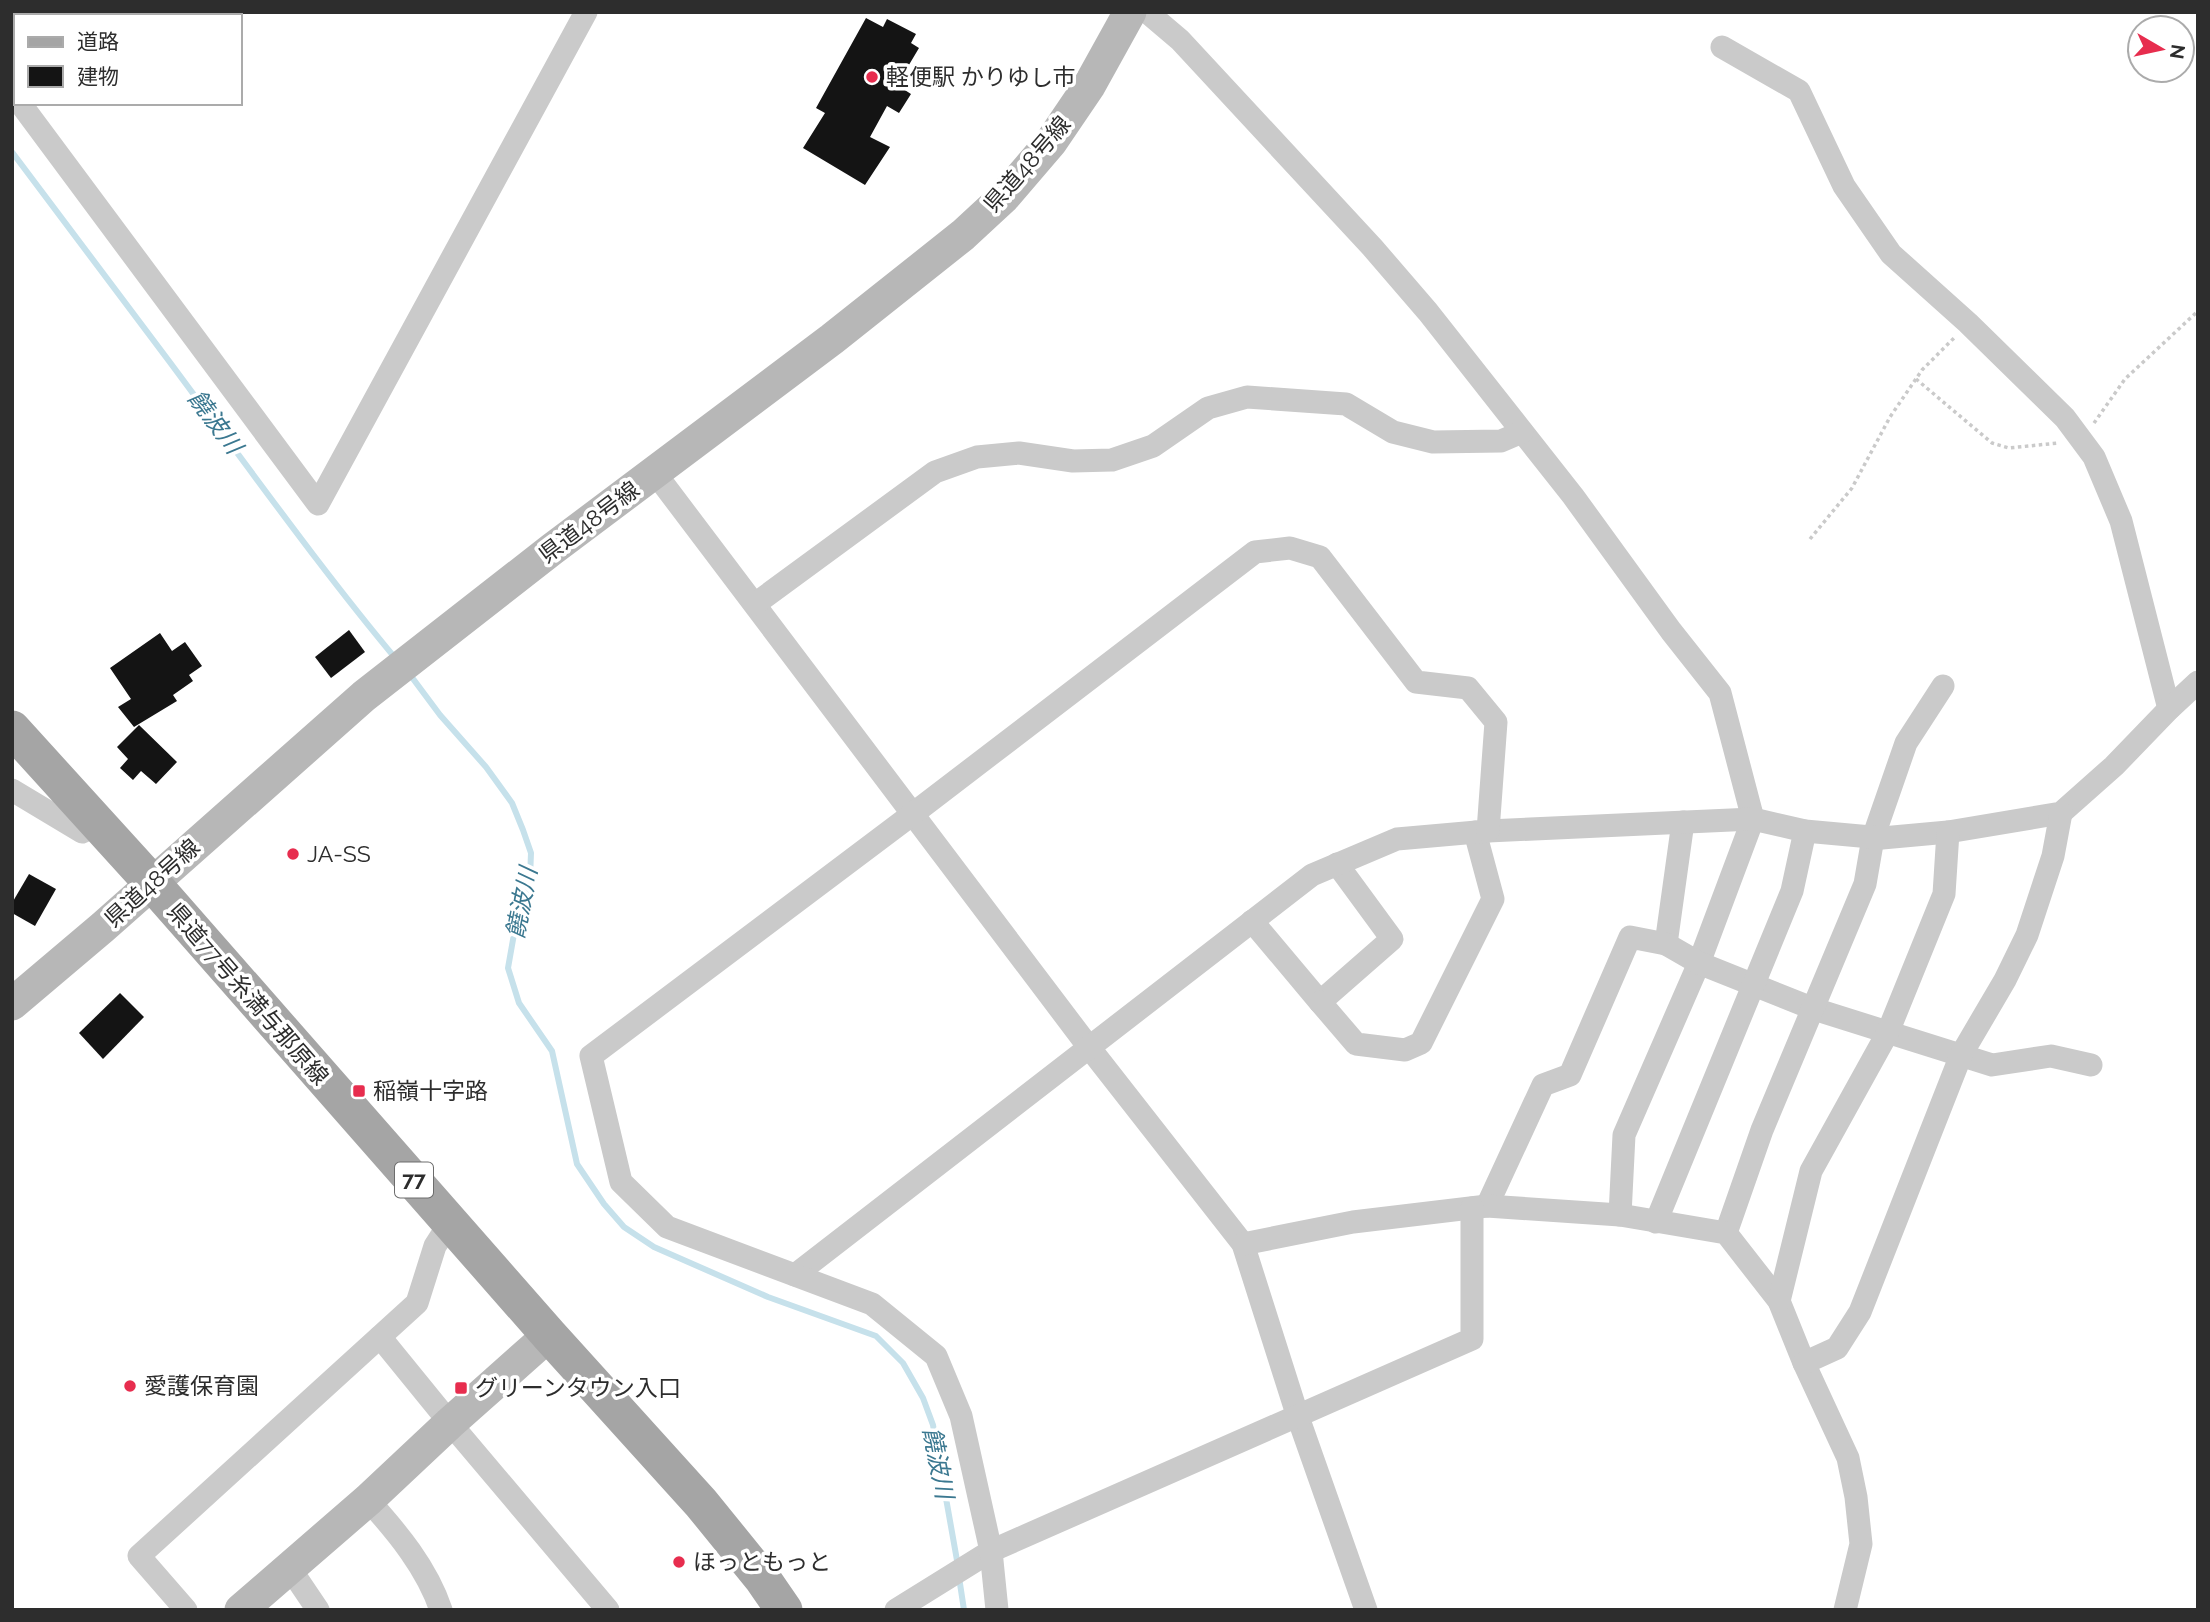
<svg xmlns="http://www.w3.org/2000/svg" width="2210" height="1622" viewBox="0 0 2210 1622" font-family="Raleway,'Noto Sans JP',sans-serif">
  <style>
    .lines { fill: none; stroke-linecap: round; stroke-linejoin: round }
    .stream { stroke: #c6e1eb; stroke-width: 6 }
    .building { fill: #141414 }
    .path { stroke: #cacaca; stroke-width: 3.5; stroke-dasharray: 3.5 3.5; stroke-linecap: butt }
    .street { stroke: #cacaca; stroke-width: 23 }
    .secondary { stroke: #b7b7b7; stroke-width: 33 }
    .primary { stroke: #a5a5a5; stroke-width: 37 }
    .poi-dot { fill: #e72d4e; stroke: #fff; stroke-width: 2.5 }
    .labels { text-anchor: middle; stroke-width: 7; stroke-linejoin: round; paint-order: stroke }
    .shield { fill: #fff; stroke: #6c6c6c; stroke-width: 2 }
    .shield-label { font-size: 21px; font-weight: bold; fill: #2d2d2d }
    .poi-label { font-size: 23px; fill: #2d2d2d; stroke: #fff; text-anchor: start }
    .street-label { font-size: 23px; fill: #2d2d2d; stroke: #fff }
    .water-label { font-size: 24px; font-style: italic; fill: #3b7890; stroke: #fff }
  </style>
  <rect width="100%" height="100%" fill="#fff"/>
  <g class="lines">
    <g class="stream">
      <path d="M12,152C78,240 144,327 209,415C270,497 330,580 396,659"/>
      <path d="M408,672L440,715L486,767L512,803L523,830L531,853L530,878L526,903L514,934L508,968L519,1003L552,1051L577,1164L604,1204L624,1227L654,1247L768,1297L876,1336L903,1363L923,1398L933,1425L958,1566"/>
      <path d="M959,1577L964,1610"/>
    </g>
  </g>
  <g class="building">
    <path d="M866,18L883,27L887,19L916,34L911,43L919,48L897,85L911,94L899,113L887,106L870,137L890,147L865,185L803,148L825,113L816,108Z"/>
    <path d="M349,630L365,652L331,678L315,657Z"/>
    <path d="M160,633L172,651L185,642L202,666L189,675L193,681L173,695L177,701L134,727L118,707L131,699L110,668Z"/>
    <path d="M139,725L177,762L156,784L141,771L133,780L120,768L128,759L117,747Z"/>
    <path d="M29,874L56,889L35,926L12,913V903Z"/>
    <path d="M120,993L144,1017L103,1059L79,1033Z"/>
  </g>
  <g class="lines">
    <g class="path">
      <path d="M1916,379L1992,443L2009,448L2058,443"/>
      <path d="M2094,423L2125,379L2198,311"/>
      <path d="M1810,539L1852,488L1890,417L1922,370L1955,337"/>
    </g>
    <g class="street">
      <path d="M1147,12L1180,40L1372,247L1428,312L1573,496L1671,631L1720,693L1753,819L1699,963L1624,1135L1620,1215"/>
      <path d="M49,16L51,12"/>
      <path d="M1722,47L1799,91L1844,186L1891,254L1968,323L2065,418L2094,457L2121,521L2169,709"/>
      <path d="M12,68L16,64"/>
      <path d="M20,103L318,504L586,12"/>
      <path d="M655,473L1088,1046L1243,1244L1298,1417L1366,1610"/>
      <path d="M755,604L935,472L977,457L1019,453L1073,461L1112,460L1153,446L1208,408L1247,397L1346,404L1393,432L1433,442L1501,441L1522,432"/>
      <path d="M12,790L82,832L99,824"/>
      <path d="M1252,921L1320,1002L1392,939L1337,864"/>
      <path d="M1666,944L1683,822"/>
      <path d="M1320,1002L1356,1044L1405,1050L1421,1043L1493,899L1475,832"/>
      <path d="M1487,1206L1543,1085L1570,1075L1630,937L1666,944L1699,963L1814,1009L1992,1065L2051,1056L2091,1065"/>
      <path d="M1656,1222L1792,891L1805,831"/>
      <path d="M1726,1233L1762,1130L1865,884L1873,838L1906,743L1943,686"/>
      <path d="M1243,1244L1353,1222L1487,1206L1620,1215L1726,1233L1779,1301L1804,1363L1848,1458L1856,1497L1861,1544L1845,1610"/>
      <path d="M795,1275L1312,875L1397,839L1488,831L1753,819L1805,831L1882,838L1948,832L2061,813L2114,766L2169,709L2198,682"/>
      <path d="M1779,1301L1811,1171L1888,1032L1944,894L1948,832"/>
      <path d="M380,1337L450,1423L608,1610"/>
      <path d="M1804,1363L1837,1348L1860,1312L1961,1055L2005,980L2027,935L2053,856L2061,813"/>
      <path d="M368,1500C397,1532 427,1568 441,1610"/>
      <path d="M289,1567L318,1610"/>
      <path d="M186,1610L139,1556L417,1303L435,1246L451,1221"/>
      <path d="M896,1610L991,1551L1472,1339V1208"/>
      <path d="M997,1610L991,1551L961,1416L936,1356L872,1304L667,1227L621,1182L591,1056L914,813L1255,552L1290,548L1320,557L1416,682L1468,688L1496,722L1488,831"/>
    </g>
    <g class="secondary">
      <path d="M12,1004L103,927L364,696L551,550L832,339L963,235L1003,198L1051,142L1089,86L1130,12"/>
      <path d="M241,1610L368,1500L450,1423L549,1335"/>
    </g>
    <path class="primary" d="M12,729L152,883L549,1335L701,1503L762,1578L784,1610"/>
  </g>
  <g class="poi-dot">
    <circle cx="872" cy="77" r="7"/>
    <circle cx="293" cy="854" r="7"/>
    <rect x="352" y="1084" width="14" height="14" rx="3.5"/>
    <circle cx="130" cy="1386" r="7"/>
    <rect x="454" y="1381" width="14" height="14" rx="3.5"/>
    <circle cx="679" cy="1562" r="7"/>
  </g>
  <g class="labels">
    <rect class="shield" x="395" y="1162.5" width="38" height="35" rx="5"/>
    <g class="shield-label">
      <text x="414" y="1187">77</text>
    </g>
    <g class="poi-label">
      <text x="886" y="85">軽便駅 かりゆし市</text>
      <text x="307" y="862">JA-SS</text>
      <text x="373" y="1099">稲嶺十字路</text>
      <text x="144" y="1394">愛護保育園</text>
      <text x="475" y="1396">グリーンタウン入口</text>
      <text x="693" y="1570">ほっともっと</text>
    </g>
    <g class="street-label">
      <text transform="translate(1027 164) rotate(-49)" y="8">県道48号線</text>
      <text transform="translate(589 522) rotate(-37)" y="8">県道48号線</text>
      <text transform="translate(152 883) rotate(-42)" y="8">県道48号線</text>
      <text transform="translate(248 994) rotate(49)" y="8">県道77号糸満与那原線</text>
    </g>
    <g class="water-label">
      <text transform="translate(215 422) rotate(53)" y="8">饒波川</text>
      <text transform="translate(522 903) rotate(-79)" y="8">饒波川</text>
      <text transform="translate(938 1463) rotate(79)" y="8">饒波川</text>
    </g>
  </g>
  <rect width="2210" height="1622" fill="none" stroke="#2d2d2d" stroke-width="28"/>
  <rect x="14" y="14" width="228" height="91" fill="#ffffff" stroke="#ababab" stroke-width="2"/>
  <rect x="28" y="37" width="35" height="10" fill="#a5a5a5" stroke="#ababab" stroke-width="2"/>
  <text x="77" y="49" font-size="21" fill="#2d2d2d">道路</text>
  <rect x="28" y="66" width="35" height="21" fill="#141414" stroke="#ababab" stroke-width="2"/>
  <text x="77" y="84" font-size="21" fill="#2d2d2d">建物</text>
  <g transform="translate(2161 49) rotate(99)"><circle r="33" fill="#ffffff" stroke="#ababab" stroke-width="2"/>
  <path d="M0-5L12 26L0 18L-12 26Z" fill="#e72d4e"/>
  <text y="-10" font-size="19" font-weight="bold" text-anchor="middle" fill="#2d2d2d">N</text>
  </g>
</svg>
